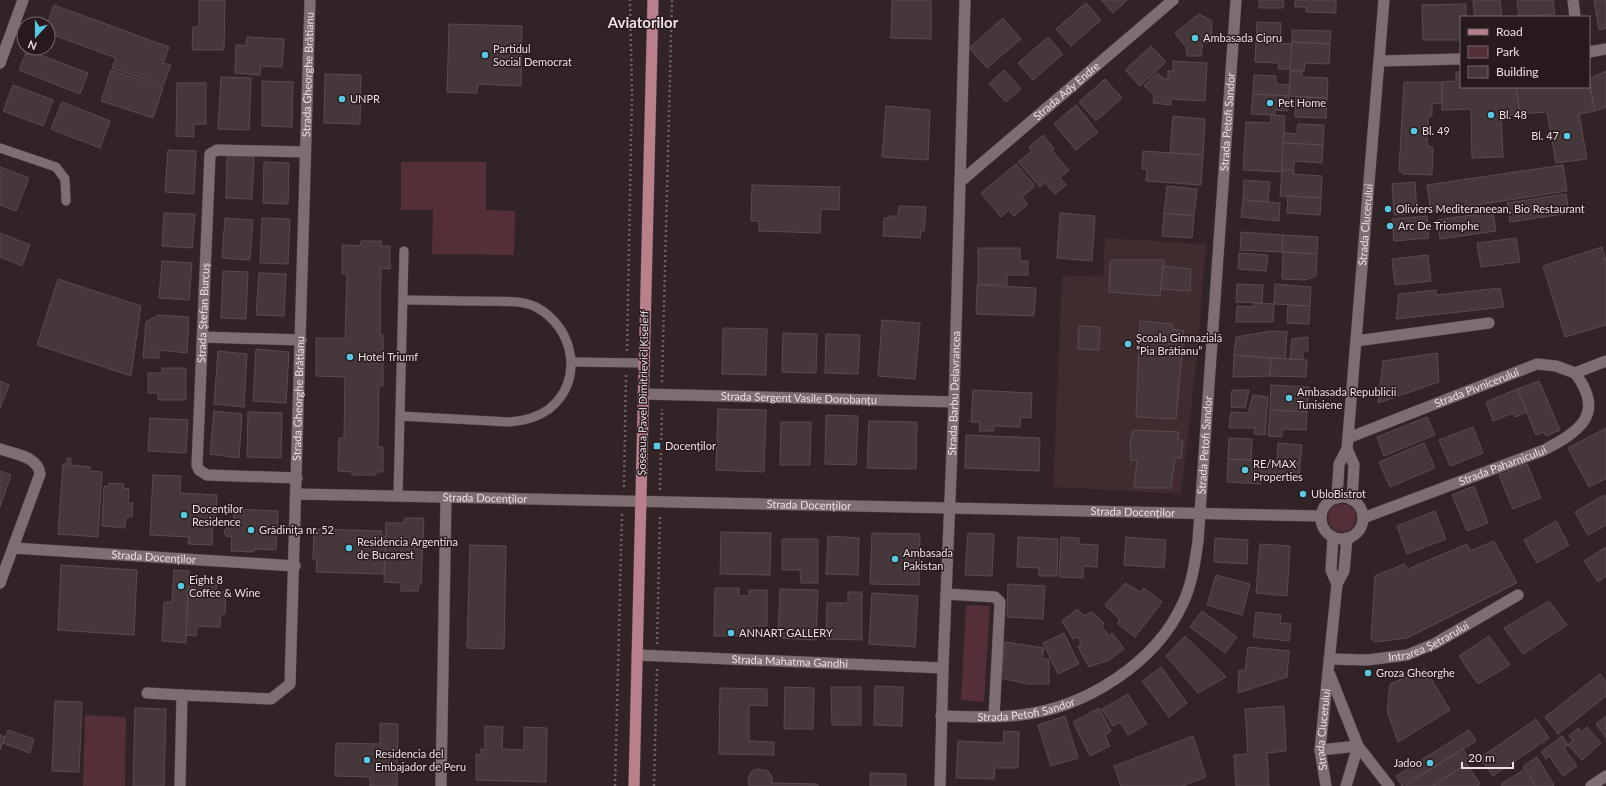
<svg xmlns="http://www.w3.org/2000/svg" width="1606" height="786" viewBox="0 0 1606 786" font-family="Lato,sans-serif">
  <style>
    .built { fill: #402b2f }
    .green { fill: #552f38 }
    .building { fill: #46373a; stroke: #5b4b4e }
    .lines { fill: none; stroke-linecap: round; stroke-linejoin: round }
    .service-casing { stroke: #4b3f42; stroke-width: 10 }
    .minor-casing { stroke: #4b3f42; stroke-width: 12 }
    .tertiary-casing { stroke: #4b3f42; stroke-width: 12 }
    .primary-casing { stroke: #4b3f42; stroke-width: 12 }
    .path { stroke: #6e6163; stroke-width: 2.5; stroke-dasharray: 2 3; stroke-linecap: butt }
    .service { stroke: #7f6e71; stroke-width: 9 }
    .minor { stroke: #7f6e71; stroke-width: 11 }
    .tertiary { stroke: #7f6e71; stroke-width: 11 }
    .primary { stroke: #b97f8b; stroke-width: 11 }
    .poi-dot { fill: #58c9e3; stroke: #281a1c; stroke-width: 1.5 }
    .labels { text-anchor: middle; stroke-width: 3; stroke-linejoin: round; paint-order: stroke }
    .poi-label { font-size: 11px; fill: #ebe1e2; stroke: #281a1c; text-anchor: start }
    .street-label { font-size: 11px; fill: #ebe1e2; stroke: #281a1c }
    .district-label { font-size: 15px; font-weight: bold; fill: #ebe1e2; stroke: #281a1c }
  </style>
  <rect width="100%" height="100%" fill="#322326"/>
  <path class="built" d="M1105,238L1206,244L1196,368L1181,494L1053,487L1062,275L1103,277Z"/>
  <g class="green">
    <path d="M401,162H486V210L515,211L514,255L432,254L433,210H401Z"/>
    <circle cx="1342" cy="518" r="14"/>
    <path d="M966,605L990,606L984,702L961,700Z"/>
    <path d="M85,715L126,717L125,786H83Z"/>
  </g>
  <g class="building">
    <path d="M199,0H225L224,50H192L193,27H199Z"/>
    <path d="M892,0H931V39L891,38Z"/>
    <path d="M1101,0H1127L1113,13Z"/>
    <path d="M1259,0H1284L1283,8H1259Z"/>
    <path d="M1295,0H1336V13L1306,12V7H1295Z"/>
    <path d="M1473,0H1500L1502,17H1475Z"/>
    <path d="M1517,0H1553L1555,14L1519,17Z"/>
    <path d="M1594,0H1606V28L1599,30Z"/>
    <path d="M1086,3L1101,20L1071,46L1056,29Z"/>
    <path d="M1466,4V17H1461V40H1423L1422,5Z"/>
    <path d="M54,5L169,47L163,63L171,65L163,86L112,68L116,58L48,33L47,24Z"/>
    <path d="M1199,14L1212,21L1211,43L1203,42L1201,56H1187L1186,47L1175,33Z"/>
    <path d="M1003,18L1021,39L987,68L969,48Z"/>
    <path d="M1257,22L1281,23L1280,43L1256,42Z"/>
    <path d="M449,24L522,26L521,86L478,84L477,93L447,92Z"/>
    <path d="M1292,30L1331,31L1330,44L1292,42Z"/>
    <path d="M247,37L284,39L282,67L261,66L260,75L235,73L236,45L246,46Z"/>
    <path d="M1048,37L1063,54L1033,80L1018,63Z"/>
    <path d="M1256,42L1292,44L1291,69H1278L1279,63L1255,62Z"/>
    <path d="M1292,42L1330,44L1329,64L1305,63L1304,71H1290Z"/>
    <path d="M1151,46L1166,62L1140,86L1125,70Z"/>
    <path d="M27,50L88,73L80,94L19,70Z"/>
    <path d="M1173,61L1207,63L1205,101L1171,99V105L1153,103L1154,95L1144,86L1157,73L1163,78L1168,79V71H1173Z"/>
    <path d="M111,70L163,88L153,118L101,101Z"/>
    <path d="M1004,70L1021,89L1006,102L989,84Z"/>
    <path d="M1290,71H1302V77L1328,78L1327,98L1289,96Z"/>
    <path d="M1606,71V107L1595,111L1589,79Z"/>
    <path d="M1456,72H1461V87H1516L1520,114L1501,116L1503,157L1472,158L1471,109L1442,110V82L1456,81Z"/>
    <path d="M325,74L361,75L360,124L324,123Z"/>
    <path d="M1254,75L1276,76V84L1290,85L1289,96L1253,94Z"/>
    <path d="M221,77L251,78L249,130L218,129Z"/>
    <path d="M1105,79L1122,98L1096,121L1079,102Z"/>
    <path d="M262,81L293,82L292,127L262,126Z"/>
    <path d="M1404,82H1442V103L1432,104V115L1428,118L1427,145L1433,148L1432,175L1403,174L1399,170Z"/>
    <path d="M177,83H206V124H194V137L176,136Z"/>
    <path d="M13,85L53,100L43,126L3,111Z"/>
    <path d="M1589,86L1595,111L1579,114L1587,159L1556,163L1547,112L1520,114L1516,87Z"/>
    <path d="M1253,94L1289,96L1288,111L1275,110V115L1251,114Z"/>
    <path d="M1296,97L1327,98L1326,118L1295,117Z"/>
    <path d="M62,102L110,121L100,148L51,129Z"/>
    <path d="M1076,105L1098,132L1076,150L1054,124Z"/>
    <path d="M886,106L930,110L928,160L882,157Z"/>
    <path d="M1271,115L1285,116L1282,172L1243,170L1246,122L1271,123Z"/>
    <path d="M1173,116L1205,119L1203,155L1170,153Z"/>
    <path d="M1298,124L1324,125L1323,145L1283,143L1284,133L1297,134Z"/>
    <path d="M1043,135L1054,149L1052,151L1069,170L1060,178L1066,185L1055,194L1045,183L1040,187L1018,162L1032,151L1029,147Z"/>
    <path d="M1283,143L1323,145L1322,163L1294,161V170H1282Z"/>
    <path d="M168,150L196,151L194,194L165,192Z"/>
    <path d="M1143,151L1203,155L1201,185L1146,181L1147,169H1142Z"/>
    <path d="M227,156L254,157L252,199L226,198Z"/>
    <path d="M264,162L289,163L288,204L263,203Z"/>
    <path d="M1016,164L1035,186L1022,197L1028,204L1014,216L1009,210L1001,217L981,193Z"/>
    <path d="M1563,165L1567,191L1431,212L1427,185Z"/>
    <path d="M0,167L29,178L16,211L0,205Z"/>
    <path d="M1282,170H1294L1293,174L1322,176L1321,198L1280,196Z"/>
    <path d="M1244,180L1270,182L1268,202L1243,200Z"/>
    <path d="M1415,182L1417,213L1394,215L1392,184Z"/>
    <path d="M752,185L840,187L839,210L821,209L820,233L759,231V221H751Z"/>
    <path d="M1167,186L1197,189L1194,216L1164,213Z"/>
    <path d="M1566,194L1569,213L1510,222L1507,203Z"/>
    <path d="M1288,196L1321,198L1320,215L1287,213Z"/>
    <path d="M1243,200L1280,203L1279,221L1241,217Z"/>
    <path d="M899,206L926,207L924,231H921L920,238L883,236L884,218H890V216H898Z"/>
    <path d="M1493,212L1496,231L1440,239L1437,220Z"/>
    <path d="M164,213L195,214L192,248L162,246Z"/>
    <path d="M1060,213L1095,216L1092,261L1057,258Z"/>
    <path d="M1164,213L1194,216L1192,238L1162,236Z"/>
    <path d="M1427,216L1429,238L1394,241L1392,219Z"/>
    <path d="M225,218L253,220L250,260L222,258Z"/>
    <path d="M262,218L290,219L288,264L260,263Z"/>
    <path d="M1241,232L1283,235L1282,252L1240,250Z"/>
    <path d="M0,233L30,245L22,266L0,257Z"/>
    <path d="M1283,235L1318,237L1317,254L1282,252Z"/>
    <path d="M1516,238L1520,262L1481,267L1477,243Z"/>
    <path d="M361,241H382L381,246H390V269L381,268L380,335H383V386L379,385L378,447H383V472H376V475H352V472L338,471L339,438H344L345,377L316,376V338H345L347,274H342V245L360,246Z"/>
    <path d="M1602,247L1606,261V325L1565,337L1543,266Z"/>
    <path d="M978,248H1020V261H1028V275H1007V285L978,284Z"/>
    <path d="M1283,252L1317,254L1316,276L1305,280L1282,279Z"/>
    <path d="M1239,253L1268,255L1266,271L1238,269Z"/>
    <path d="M1428,255L1431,281L1395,285L1392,259Z"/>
    <path d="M1110,260H1164L1160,296L1109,292Z"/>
    <path d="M162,261L192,263L189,300L159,298Z"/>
    <path d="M1163,266L1191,269L1190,291L1161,289Z"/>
    <path d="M223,271L248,272L246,319L221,318Z"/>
    <path d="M259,273L286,274L284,316L256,315Z"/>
    <path d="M58,279L141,306L131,376L37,345Z"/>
    <path d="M1237,284L1263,285L1262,303L1236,302Z"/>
    <path d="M1275,284L1311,287L1310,306L1274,304Z"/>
    <path d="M977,285L1036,288L1034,316L976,314Z"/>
    <path d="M1500,288L1504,307L1396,319L1399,294L1436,290V295Z"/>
    <path d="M1254,303L1274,304L1273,322H1236L1237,306L1254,307Z"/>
    <path d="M1288,305L1310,306L1309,324L1287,323Z"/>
    <path d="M158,315L189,317L187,353L159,350V358H143L146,322Z"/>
    <path d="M882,320L920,323L915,379L878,376Z"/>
    <path d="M1140,321L1172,324V329L1184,331L1176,419L1136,417Z"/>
    <path d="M1079,326L1100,327L1099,350L1078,349Z"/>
    <path d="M723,328L767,329L766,375L722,374Z"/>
    <path d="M1271,331L1287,332L1285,359L1234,355L1236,337Z"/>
    <path d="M783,333L817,334L816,373L782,372Z"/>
    <path d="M826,334L860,335L858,374L825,373Z"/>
    <path d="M1308,337V351H1303V360L1290,359L1292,339Z"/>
    <path d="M256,349L289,352L286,403L253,401Z"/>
    <path d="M218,351L247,354L244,407L214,404Z"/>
    <path d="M1437,353L1439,382L1378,403L1383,361Z"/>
    <path d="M1234,355L1271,358L1270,376L1233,377Z"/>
    <path d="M1271,358L1307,360L1306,377L1270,376Z"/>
    <path d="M162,368H186V400H158V393H148V373H162Z"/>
    <path d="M0,381L9,385L0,408Z"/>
    <path d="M1539,381L1560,430L1546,436L1544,432L1536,435L1517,389Z"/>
    <path d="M1271,385L1309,387L1307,412L1270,410Z"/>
    <path d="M1517,389L1527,412L1515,417L1513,413L1493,421L1486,402Z"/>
    <path d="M973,390L1032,393L1031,418L1021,417L1020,427L994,426V431H979L980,422H971Z"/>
    <path d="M1232,390H1249L1245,408L1231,407Z"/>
    <path d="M1253,395L1268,397L1265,435L1254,434L1255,428H1229L1231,412L1248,413Z"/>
    <path d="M718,409L766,410L764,472L716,470Z"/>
    <path d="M1270,410L1307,412L1306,430L1282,429V437L1268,436Z"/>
    <path d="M214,411L242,414L239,458L210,454Z"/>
    <path d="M248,412L282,413L281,458L247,457Z"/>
    <path d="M826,415L858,416L856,465L825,464Z"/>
    <path d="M1427,417L1435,435L1384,456L1377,437Z"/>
    <path d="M150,418L188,420L186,453L148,451Z"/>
    <path d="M869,421L917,422L916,469L867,468Z"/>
    <path d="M781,422H811L810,465H780Z"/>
    <path d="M1473,427L1483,453L1450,466L1439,440Z"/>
    <path d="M1606,428V479L1589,487L1568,448Z"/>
    <path d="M1133,430L1179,432L1178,440H1183L1181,458H1175L1171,488H1134L1137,459L1131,461L1130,442Z"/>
    <path d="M966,435L1040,438L1039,471L965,468Z"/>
    <path d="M1229,438L1252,439L1251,460L1228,459Z"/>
    <path d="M1278,443L1302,445L1300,464L1277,462Z"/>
    <path d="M1424,443L1435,468L1390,487L1379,462Z"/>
    <path d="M67,458H71V465L90,467V471L102,472L98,537L58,534L63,464H67Z"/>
    <path d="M1228,459L1262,461L1261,484L1227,482Z"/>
    <path d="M1262,461L1300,464L1299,482L1261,480Z"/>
    <path d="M1527,464L1541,498L1513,509L1499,475Z"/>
    <path d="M0,471L11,475L0,507Z"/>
    <path d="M153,475L181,476L180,493L217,495L216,525H213L212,545L188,544L189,537L150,535Z"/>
    <path d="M109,483L124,484L123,488L129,489L128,503H133L132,517H126L125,528L102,526L104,486H109Z"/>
    <path d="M1474,486L1488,523L1467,531L1452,495Z"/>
    <path d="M1604,495L1606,498V525L1588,535L1575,512Z"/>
    <path d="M234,509L278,511L276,550L254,549V552L231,551L232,537L226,536L224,532L228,525H233Z"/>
    <path d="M1435,511L1446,539L1407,554L1397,526Z"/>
    <path d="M405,518H424L421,584H419L418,591H401V583L384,582L386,523H404Z"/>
    <path d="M1556,521L1569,545L1537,563L1524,540Z"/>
    <path d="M314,529L382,531V536H386L384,574L316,572L317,560H313Z"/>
    <path d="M721,532L771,533L770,575L720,574Z"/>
    <path d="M872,533L920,534L919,585L870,584Z"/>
    <path d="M968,533L994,534L992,576L965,575Z"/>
    <path d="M828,536L859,538L858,575L826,574Z"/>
    <path d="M1018,537L1058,539L1057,576H1039V568L1017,567Z"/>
    <path d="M1061,537L1079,538V544L1098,545L1097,567L1083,566V578L1059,577Z"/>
    <path d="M1126,537L1166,540L1164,568L1124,565Z"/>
    <path d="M1215,538L1248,540L1247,564L1214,562Z"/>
    <path d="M782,539H818V583H801L800,570H782Z"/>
    <path d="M1494,541L1517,583L1407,638L1375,642L1371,639L1375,576L1404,564L1408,569L1467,544L1470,551Z"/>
    <path d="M1260,544L1290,546L1287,596L1256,593Z"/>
    <path d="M470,545L506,546L504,649L467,648Z"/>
    <path d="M1606,547V576L1598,582L1584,561Z"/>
    <path d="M61,565L137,570L134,635L58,630Z"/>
    <path d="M174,570L189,571L186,643L162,641L164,602H172Z"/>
    <path d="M1216,575L1250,584L1242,615L1207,605Z"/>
    <path d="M189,579L217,581L216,591L226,592L225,614H221L220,627L197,626L196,636L186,635Z"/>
    <path d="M1125,583L1140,592L1144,588L1162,602L1135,637L1118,624L1119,619L1105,605Z"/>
    <path d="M1008,584L1045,586L1043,619L1007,617Z"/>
    <path d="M715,588H739V596H749V590H767V626H752V636H714Z"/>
    <path d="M780,589L818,590L816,640L778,638Z"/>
    <path d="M848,592H862V640L826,639L827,603H848Z"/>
    <path d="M872,593L918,596L915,647L869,644Z"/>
    <path d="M1549,601L1567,625L1523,654L1504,628Z"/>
    <path d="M1077,609L1084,616L1092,612L1104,623L1102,627L1109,636L1112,633L1124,649L1109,660L1089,667L1078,647L1081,643L1078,637L1073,639L1062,621Z"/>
    <path d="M1202,611L1237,637L1225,653L1190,627Z"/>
    <path d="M1256,612L1281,615L1280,623L1291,624L1289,641L1253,637Z"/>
    <path d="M1064,633L1079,664L1058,674L1043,643Z"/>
    <path d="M1185,636L1226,677L1198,693L1166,656Z"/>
    <path d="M1489,636L1510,665L1478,684L1459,656Z"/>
    <path d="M1005,642L1044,648L1042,659H1049V684H1027L1001,678Z"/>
    <path d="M1248,647L1289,651L1287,677L1238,693L1239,670L1245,671Z"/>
    <path d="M1161,667L1187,703L1169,717L1142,681Z"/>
    <path d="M1425,669L1450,710L1398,742L1387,711L1390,684Z"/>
    <path d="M1600,674L1606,681V696L1558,734L1545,717Z"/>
    <path d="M875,686L903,687L902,726L874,725Z"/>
    <path d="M785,687L814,688L813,729H784Z"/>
    <path d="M831,687H861V725H832Z"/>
    <path d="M720,688L767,689V706L749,705V741L774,742V755L719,754Z"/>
    <path d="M1128,694L1147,724L1128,735L1120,722L1113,726L1102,709Z"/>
    <path d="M55,701L82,702L79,772L52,771Z"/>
    <path d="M1284,706L1286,751L1267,753L1269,786H1236L1234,755L1248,754L1245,709Z"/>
    <path d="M135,708L166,709L164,786H133Z"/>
    <path d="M1099,708L1111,731L1105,735L1110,746L1090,756L1073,722Z"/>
    <path d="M1065,716L1078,758L1051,766L1038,725Z"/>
    <path d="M1606,716V738L1596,724Z"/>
    <path d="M1536,719L1549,738L1493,776L1480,758Z"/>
    <path d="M380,723L398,724L397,786H370V777L335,776L336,743L380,744Z"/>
    <path d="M485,726L503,727L502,749L524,750V727L547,728L546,782L476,780V754L481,755V749L485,750Z"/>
    <path d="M1587,727L1601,743L1582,760L1568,745L1573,740L1569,736L1578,728L1581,732Z"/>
    <path d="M8,730L34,739L30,753L3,743Z"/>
    <path d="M1469,730L1476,741L1402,786L1396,776Z"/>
    <path d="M1004,731L1019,732L1018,768H995L994,779L956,778L958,741L1003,743Z"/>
    <path d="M0,735L5,737L0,750Z"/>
    <path d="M1193,736L1206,777L1182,786H1121L1114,766Z"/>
    <path d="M1562,736L1568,745L1564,748L1577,766L1563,776L1549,756L1546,759L1541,752Z"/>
    <path d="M1463,749L1471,761L1432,786H1405Z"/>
    <path d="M1537,757L1554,785L1553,786H1535L1523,766Z"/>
    <path d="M1467,764L1480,784L1477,786H1432Z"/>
    <path d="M757,769L768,771L772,777V783L818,784V786H749L748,779L751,772Z"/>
    <path d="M1525,769L1535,786H1502L1501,784Z"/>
    <path d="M870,773L906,774V786H870Z"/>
  </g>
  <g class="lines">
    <defs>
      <g id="service">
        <path d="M0,148L56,167L65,179L66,201"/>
        <path d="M572,362L643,363"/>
        <path d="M400,416L509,422C524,421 537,418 549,409C585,381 574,327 536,307C520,299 497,302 479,301C454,301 428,300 403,300"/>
        <path d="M398,496L404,251"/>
      </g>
      <g id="minor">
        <path d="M1573,0L1575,17"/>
        <path d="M1589,52L1606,49"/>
        <path d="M1379,61L1461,59"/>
        <path d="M0,63L23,0"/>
        <path id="s1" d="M960,182L1173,0"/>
        <path d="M202,337L301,340"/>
        <path d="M1356,341L1489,323"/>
        <path id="s2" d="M643,394L954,402"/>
        <path id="s3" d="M1348,438L1537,364L1556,366L1575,373L1606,361"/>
        <path d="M0,449C14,454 38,456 40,474L0,583"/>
        <path id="s4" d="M297,478L207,475L199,470L197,465L210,154L217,150L305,152"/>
        <path id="s5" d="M297,494L1321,516"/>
        <path id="s6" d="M1363,518L1544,450C1580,431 1606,414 1575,373"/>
        <path id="s7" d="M13,548L295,566"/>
        <path d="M946,594L995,597L1000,602L994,717"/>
        <path id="s8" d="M637,655L943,668"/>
        <path id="s9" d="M1330,659L1367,660L1407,655L1434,644L1518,595"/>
        <path d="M147,693L182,695"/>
        <path id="s10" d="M941,716C967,717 994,718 1020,715C1085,708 1156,663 1183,603C1192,584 1195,562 1198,541L1236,0"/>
        <path d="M1358,746L1389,786"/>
        <path id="s11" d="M180,786L182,695L271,699L290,684L310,0"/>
        <path d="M441,786L446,497"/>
        <path id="s12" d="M940,786L943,668L954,402L965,0"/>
        <path d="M1591,786L1606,776"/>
      </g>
      <g id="tertiary">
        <path d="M1347,449L1354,465L1352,500"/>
        <circle cx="1342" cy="518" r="21"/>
        <path id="s13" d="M1337,498L1339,464L1347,449L1384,0"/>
        <path d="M1333,537L1331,570L1337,584"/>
        <path d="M1330,675L1358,746L1346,786"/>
        <path d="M1320,750L1358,746"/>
        <path id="s14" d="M1326,786L1320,750L1337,584L1344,571L1347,538"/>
      </g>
      <path id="primary" d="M634,786L653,0"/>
    </defs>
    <use href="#service" class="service-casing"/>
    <use href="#minor" class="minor-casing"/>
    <use href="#tertiary" class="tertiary-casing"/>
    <use href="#primary" class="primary-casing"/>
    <g class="path">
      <path d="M627,351L632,93L630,0"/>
      <path d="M662,382L672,0"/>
      <path d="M624,487L626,374"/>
      <path d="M660,490L662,409"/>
      <path d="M657,644L660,515"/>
      <path d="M615,786L622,514"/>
      <path d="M654,786L657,669"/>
    </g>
    <use href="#service" class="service"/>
    <use href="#minor" class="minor"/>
    <use href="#tertiary" class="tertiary"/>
    <use href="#primary" class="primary"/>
  </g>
  <g class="poi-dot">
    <circle cx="1195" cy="38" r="4"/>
    <circle cx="485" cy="55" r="4"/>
    <circle cx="342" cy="99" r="4"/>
    <circle cx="1270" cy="103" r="4"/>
    <circle cx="1491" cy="115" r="4"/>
    <circle cx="1414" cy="131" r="4"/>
    <circle cx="1567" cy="136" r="4"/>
    <circle cx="1388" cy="209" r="4"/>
    <circle cx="1390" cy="226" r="4"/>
    <circle cx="1128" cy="344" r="4"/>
    <circle cx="350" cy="357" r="4"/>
    <circle cx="1289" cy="398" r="4"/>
    <rect x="653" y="442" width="8" height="8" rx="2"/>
    <circle cx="1245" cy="470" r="4"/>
    <circle cx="1303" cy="494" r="4"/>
    <circle cx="184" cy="515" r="4"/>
    <circle cx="251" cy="530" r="4"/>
    <circle cx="349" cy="548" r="4"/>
    <circle cx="895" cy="559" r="4"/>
    <circle cx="181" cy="586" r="4"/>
    <circle cx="731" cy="633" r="4"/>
    <circle cx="1368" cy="673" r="4"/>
    <circle cx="367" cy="760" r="4"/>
    <circle cx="1430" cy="763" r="4"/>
  </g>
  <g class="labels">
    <g class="poi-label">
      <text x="1203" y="42">Ambasada Cipru</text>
      <text x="493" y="53">Partidul<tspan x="493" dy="13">Social Democrat</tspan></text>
      <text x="350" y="103">UNPR</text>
      <text x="1278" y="107">Pet Home</text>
      <text x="1499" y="119">Bl. 48</text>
      <text x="1422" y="135">Bl. 49</text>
      <text x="1559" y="140" text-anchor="end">Bl. 47</text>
      <text x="1396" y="213">Oliviers Mediteraneean, Bio Restaurant</text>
      <text x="1398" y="230">Arc De Triomphe</text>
      <text x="1136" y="342">Școala Gimnazială<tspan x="1136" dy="13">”Pia Brătianu”</tspan></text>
      <text x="358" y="361">Hotel Triumf</text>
      <text x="1297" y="396">Ambasada Republicii<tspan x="1297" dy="13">Tunisiene</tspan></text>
      <text x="665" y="450">Docenților</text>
      <text x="1253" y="468">RE/MAX<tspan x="1253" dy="13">Properties</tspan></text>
      <text x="1311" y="498">UbloBistrot</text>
      <text x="192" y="513">Docenților<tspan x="192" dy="13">Residence</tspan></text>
      <text x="259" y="534">Grădinița nr. 52</text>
      <text x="357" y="546">Residencia Argentina<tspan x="357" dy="13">de Bucarest</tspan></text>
      <text x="903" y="557">Ambasada<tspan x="903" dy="13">Pakistan</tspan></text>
      <text x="189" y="584">Eight 8<tspan x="189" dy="13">Coffee &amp; Wine</tspan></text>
      <text x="739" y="637">ANNART GALLERY</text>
      <text x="1376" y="677">Groza Gheorghe</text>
      <text x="375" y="758">Residencia del<tspan x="375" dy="13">Embajador de Peru</tspan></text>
      <text x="1422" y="767" text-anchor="end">Jadoo</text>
    </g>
    <g class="street-label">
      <text dy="4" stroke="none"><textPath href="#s11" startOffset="814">Strada Gheorghe Brătianu</textPath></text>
      <text dy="4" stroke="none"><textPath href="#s1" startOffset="140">Strada Ady Endre</textPath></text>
      <text dy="4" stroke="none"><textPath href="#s10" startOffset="769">Strada Petofi Sandor</textPath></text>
      <text dy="4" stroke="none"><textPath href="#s13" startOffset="276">Strada Clucerului</textPath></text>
      <text dy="4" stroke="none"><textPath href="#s4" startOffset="257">Strada Ștefan Burcuș</textPath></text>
      <text dy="4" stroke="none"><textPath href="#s3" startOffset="138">Strada Pivnicerului</textPath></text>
      <text transform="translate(643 393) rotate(-89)" y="4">Șoseaua Pavel Dimitrievici Kiseleff</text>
      <text dy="4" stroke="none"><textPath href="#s12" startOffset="393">Strada Barbu Delavrancea</textPath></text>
      <text dy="4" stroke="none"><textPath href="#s2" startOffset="156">Strada Sergent Vasile Dorobanțu</textPath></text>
      <text dy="4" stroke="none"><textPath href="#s11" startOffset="490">Strada Gheorghe Brătianu</textPath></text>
      <text dy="4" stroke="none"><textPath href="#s10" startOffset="445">Strada Petofi Sandor</textPath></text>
      <text dy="4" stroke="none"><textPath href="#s6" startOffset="149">Strada Paharnicului</textPath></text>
      <text dy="4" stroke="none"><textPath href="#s5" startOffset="188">Strada Docenților</textPath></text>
      <text dy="4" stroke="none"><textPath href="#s5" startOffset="512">Strada Docenților</textPath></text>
      <text dy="4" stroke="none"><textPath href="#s5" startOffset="836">Strada Docenților</textPath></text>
      <text dy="4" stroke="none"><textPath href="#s7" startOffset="141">Strada Docenților</textPath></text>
      <text dy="4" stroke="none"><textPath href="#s9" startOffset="102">Intrarea Șetrarului</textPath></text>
      <text dy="4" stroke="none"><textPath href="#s8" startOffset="153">Strada Mahatma Gandhi</textPath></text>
      <text dy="4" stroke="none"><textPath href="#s10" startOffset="86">Strada Petofi Sandor</textPath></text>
      <text dy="4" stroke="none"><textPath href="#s14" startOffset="57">Strada Clucerului</textPath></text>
    </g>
    <g class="district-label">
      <text x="643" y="28">Aviatorilor</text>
    </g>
  </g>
  <rect x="1460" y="16" width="130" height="72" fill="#281a1c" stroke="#766a6b"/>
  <rect x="1468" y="29" width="20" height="6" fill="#b97f8b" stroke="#766a6b"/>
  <text x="1496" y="36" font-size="12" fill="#ebe1e2">Road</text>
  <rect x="1468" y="46" width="20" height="12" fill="#552f38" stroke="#766a6b"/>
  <text x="1496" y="56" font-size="12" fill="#ebe1e2">Park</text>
  <rect x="1468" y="66" width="20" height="12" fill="#46373a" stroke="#766a6b"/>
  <text x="1496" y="76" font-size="12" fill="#ebe1e2">Building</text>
  <g transform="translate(36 36) rotate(201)"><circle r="19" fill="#281a1c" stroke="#766a6b"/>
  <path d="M0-3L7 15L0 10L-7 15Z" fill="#58c9e3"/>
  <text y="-6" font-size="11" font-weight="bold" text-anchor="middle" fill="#ebe1e2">N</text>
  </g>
  <path d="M1462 762v6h51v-6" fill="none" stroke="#ebe1e2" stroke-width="2"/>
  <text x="1468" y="762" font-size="12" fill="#ebe1e2" stroke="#281a1c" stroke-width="3" paint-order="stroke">20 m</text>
</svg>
